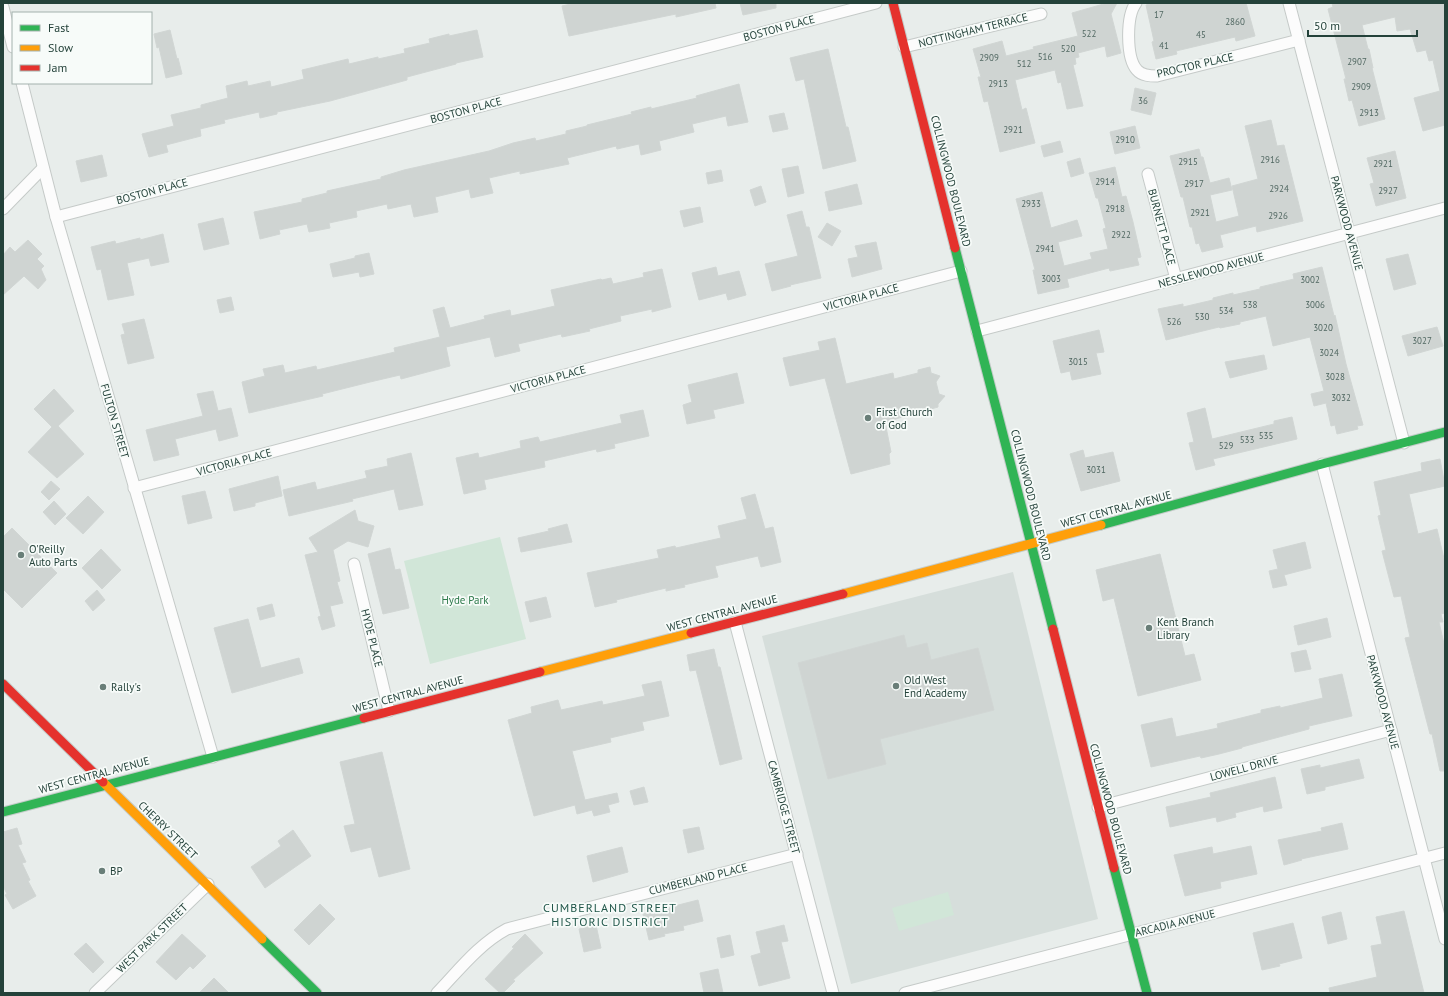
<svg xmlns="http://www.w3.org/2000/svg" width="1448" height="996" viewBox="0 0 1448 996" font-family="'PT Sans',sans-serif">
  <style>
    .built { fill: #d6dedb }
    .green { fill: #d1e6d8 }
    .building { fill: #cfd4d2; stroke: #d1d6d4 }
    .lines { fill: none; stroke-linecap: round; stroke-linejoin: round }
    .street-casing { stroke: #c5cac8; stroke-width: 13 }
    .fast-casing { stroke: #c3cbc8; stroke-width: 11 }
    .slow-casing { stroke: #c3cbc8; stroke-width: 11 }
    .jam-casing { stroke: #c3cbc8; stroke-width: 11 }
    .street { stroke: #fcfcfc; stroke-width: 11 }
    .fast { stroke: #30b455; stroke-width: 9 }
    .slow { stroke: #ff9f0a; stroke-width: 9 }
    .jam { stroke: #e5322d; stroke-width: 9 }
    .poi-dot { fill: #697e78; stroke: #f7fbf9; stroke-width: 1.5 }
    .labels { text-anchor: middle; stroke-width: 3.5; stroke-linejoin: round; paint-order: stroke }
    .number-label { font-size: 9px; fill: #506761 }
    .street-label { font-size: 11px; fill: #24423a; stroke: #f7fbf9 }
    .poi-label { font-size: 11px; fill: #24423a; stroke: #f7fbf9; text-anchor: start }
    .park-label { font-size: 11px; fill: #2d7a4b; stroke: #f7fbf9 }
    .neighbourhood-label { font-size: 12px; letter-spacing: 1px; fill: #1f5548; stroke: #f7fbf9 }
  </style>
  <rect width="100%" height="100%" fill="#e8edeb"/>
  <path class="built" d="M1013,572L1098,919L851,984L762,636Z"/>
  <g class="green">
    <path d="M500,537L526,639L430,664L404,561Z"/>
    <path d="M948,892L954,915L899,931L892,908Z"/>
  </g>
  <g class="building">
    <path d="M575,3H715L716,8L676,17V14L569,36L562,6Z"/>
    <path d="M740,3H776V8L743,15Z"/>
    <path d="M1107,3H1117L1111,14L1121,53L1107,57L1105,46L1078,53L1079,57L1075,58L1076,64L1073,65L1083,106L1067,109L1061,82L1058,83L1055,70L1015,80L1022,110L1026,108L1035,143L1000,152L988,101L984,102L978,77H981L973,49L1002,41L1006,56L1034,49L1033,47L1078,36L1072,13Z"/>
    <path d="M1154,3H1246L1255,36L1236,41L1235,37L1176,51L1177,54L1156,59L1152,42L1154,41L1146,5Z"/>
    <path d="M1332,3H1445V125L1423,131L1414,98L1440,91L1433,60L1429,61L1426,50L1417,52L1410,29L1397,31L1395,17L1362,25L1368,49H1369L1373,68H1372L1385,119L1359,126L1352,100L1349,101L1344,79H1346L1328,9L1333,7Z"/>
    <path d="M170,30L177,59L178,58L182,74L166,78L159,47L157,48L154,34Z"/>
    <path d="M477,30L483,57L456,63V64L407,77V80L330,101L277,112V114L260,118L259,112L224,120L225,123L200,129L201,136L166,145L168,152L149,157L142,134L174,126L171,115L201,108V105L228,98L226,86L247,81L248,86L270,81L271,87L304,79L302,70L348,59L349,64L378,57V59L405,53L404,49L430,43L429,39L449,34V36Z"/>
    <path d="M828,49L846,127H848L856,161L823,169L804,79L796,81L790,58Z"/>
    <path d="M739,84L748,122L728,126L726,116L692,124L694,132L659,141L661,150L641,155L639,144L617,149L616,146L567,158L569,164L520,174V171L489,178L493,193L471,198L469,189L435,197L438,212L414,217L411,204L388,209L387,204L356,211L357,217L329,223L330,228L309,232L307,224L279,230L280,234L260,239L254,212L302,202V199L327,193V191L381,179V177L404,170L489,151L513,143L535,138L536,141L566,134V131L587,126V125L632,114L631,112L651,107V109L697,98L696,96Z"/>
    <path d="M1135,88L1156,93L1151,115L1131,110Z"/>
    <path d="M784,113L788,129L773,132L769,116Z"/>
    <path d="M1271,120L1277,146L1284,145L1303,221L1257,232L1256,226L1220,235L1223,247L1202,252L1199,243L1196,244L1192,227H1190L1183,197H1181L1170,156L1199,149L1201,157H1203L1210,183L1229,178L1232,190L1210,195L1216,222L1239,216L1232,186L1258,179L1245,126Z"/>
    <path d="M1135,126L1140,148L1115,154L1110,132Z"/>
    <path d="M1060,141L1063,152L1044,157L1041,146Z"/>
    <path d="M1395,151L1406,198L1376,206L1370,184L1374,183L1367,158Z"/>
    <path d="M102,155L107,176L81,182L76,161Z"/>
    <path d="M1080,158L1084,173L1071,177L1067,162Z"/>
    <path d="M798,166L804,193L788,197L782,169Z"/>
    <path d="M1115,167L1122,197L1126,196L1133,222L1141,257L1137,258L1139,265L1110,271L1109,268L1067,279L1069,287L1038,294L1033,270H1035L1016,199L1042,192L1051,228L1077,220L1082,236L1058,242L1064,266L1092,259L1090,253L1108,249L1103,229L1106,228L1098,198H1096L1089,173Z"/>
    <path d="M721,170L723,181L708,184L706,173Z"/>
    <path d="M857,184L862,204L829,211L825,192Z"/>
    <path d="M761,186L766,202L755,206L750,190Z"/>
    <path d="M700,207L703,222L684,227L680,211Z"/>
    <path d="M802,211L806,227H809L821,278L790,285L791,286L772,291L765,264L798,256L787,215Z"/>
    <path d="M223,218L229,244L204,250L198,224Z"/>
    <path d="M827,223L841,231L832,246L818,237Z"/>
    <path d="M163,234L169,262L151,266L149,258L127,263L134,295L108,300L101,269L97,270L91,247L115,241L116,244L140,238V240Z"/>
    <path d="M28,240L42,254L37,259L44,266L41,269L46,280L38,289L24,276L3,295V255L10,247L15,252Z"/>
    <path d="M876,242L882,269L852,277L848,259L858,257L855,246Z"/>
    <path d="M369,253L374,274L360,277L359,272L333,277L330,264L355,258V256Z"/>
    <path d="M1408,254L1416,284L1394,290L1386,259Z"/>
    <path d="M716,267L718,276L739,271L746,295L728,300L726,293L699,300L692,273Z"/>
    <path d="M1322,267L1334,316L1335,315L1346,364L1363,425L1357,426L1358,429L1337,434L1335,425L1331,426L1326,403L1314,406L1311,394L1324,391L1310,337L1273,346L1266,316L1240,322V324L1220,328L1219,327L1166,340L1158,309L1183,304V307L1213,300V298L1233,293V295L1260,289V287L1294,279L1293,274Z"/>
    <path d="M662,269L671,307L652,312V309L620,316L621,321L589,329L590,331L562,337L561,334L518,344L520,351L495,357L490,337L446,347L450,366L401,379L400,375L370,382L322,394L323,396L249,413L242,382L265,376L263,369L283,365L285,373L316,366L317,370L395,352L394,348L440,337L433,310L444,307L450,328L485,319L484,316L510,310L511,316L555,306L551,290L601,279L602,280L611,278L613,284L644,277L643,273Z"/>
    <path d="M231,297L234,310L220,313L217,300Z"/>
    <path d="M144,319L154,358L128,364L121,335L125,334L122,324Z"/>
    <path d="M1437,327L1443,346L1408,356L1402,336Z"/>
    <path d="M1099,330L1104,352L1096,353L1101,374L1072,380L1070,371L1061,373L1053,341Z"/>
    <path d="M835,338L846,384L893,373L894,379L918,373V370L930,367L931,373L940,376L936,382L939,394L945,396L938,404V407L885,422L891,452L889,454L890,464L851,474L825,378L790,386L783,358L820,350L818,342Z"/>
    <path d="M1264,355L1267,369L1230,378L1225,362Z"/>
    <path d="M737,373L744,403L713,410L715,418L687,424L683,405L692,402L688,385Z"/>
    <path d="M54,389L74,411L58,426L84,454L57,478L28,452L52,427L34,409Z"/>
    <path d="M213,391L218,411L231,408L238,436L219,441L216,429L175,439L179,455L154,461L146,430L203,416L197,394Z"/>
    <path d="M1205,408L1212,439L1274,424V421L1292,417L1297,439L1213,459L1215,465L1196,470L1189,443L1194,442L1187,413Z"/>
    <path d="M643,410L649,436L614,444L615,448L597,452L596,449L544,461L545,467L484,480L486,489L464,494L456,458L478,453L479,458L521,448L520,441L538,437L540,442L622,423L620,415Z"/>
    <path d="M1083,450L1085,458L1113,452L1120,481L1081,491L1070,454Z"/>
    <path d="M411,453L423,505L399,510L394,489L352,499L353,501L289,516L283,490L315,482L317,490L367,478L365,471L388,466L387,459Z"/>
    <path d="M1440,459L1445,486L1409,494L1418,534L1437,529L1445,563V613L1441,614L1443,622H1439L1445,648V771H1440L1432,734H1430L1405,638L1410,637L1401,596L1394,597L1382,551L1386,550L1378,516L1381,515L1374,482L1422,471L1421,463Z"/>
    <path d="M278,476L282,496L255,503V506L234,511L229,489Z"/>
    <path d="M51,481L60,489L49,500L41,492Z"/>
    <path d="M205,491L212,518L188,524L182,496Z"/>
    <path d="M755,494L765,529L773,527L781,562L761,567L758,556L715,566L718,577L684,585L685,587L666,591V588L616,600L617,602L595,607L587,573L659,558L657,550L675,546L676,548L721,538L718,526L747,519L741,498Z"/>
    <path d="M88,496L104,512L83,534L66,518Z"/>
    <path d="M54,501L66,514L55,525L43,512Z"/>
    <path d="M355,510L358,521L374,526L368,547L348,541L333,550L340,581L337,582L343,603L330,606L335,626L322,630L318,617L321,616L305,555L318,552L309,538Z"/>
    <path d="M567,524L572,542L521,552L518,538L549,531L548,529Z"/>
    <path d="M12,528L57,573L22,608L3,589V537Z"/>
    <path d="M1305,542L1311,568L1284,575L1287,585L1273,588L1269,571L1278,569L1273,550Z"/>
    <path d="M390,548L395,570L400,569L409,608L383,614L368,554Z"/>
    <path d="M101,549L121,570L102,589L82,568Z"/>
    <path d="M1160,554L1185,656L1194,654L1201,680L1138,696L1114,598L1103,601L1096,570Z"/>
    <path d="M97,590L105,600L93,611L85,601Z"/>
    <path d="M546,597L551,617L530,622L525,602Z"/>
    <path d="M272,604L275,616L260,620L257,608Z"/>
    <path d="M1327,618L1331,637L1298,645L1294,626Z"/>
    <path d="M248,619L261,668L299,658L303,673L232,693L214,628Z"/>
    <path d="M904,635L907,648L927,643L931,660L978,648L994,710L880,739L886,764L828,779L798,663Z"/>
    <path d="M714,649L718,667H720L742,759L720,765L696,670L690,671L687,655Z"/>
    <path d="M1306,650L1311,669L1295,672L1291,653Z"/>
    <path d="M1342,674L1352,716L1309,726V729L1242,747V748L1219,754L1201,758L1200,756L1151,767L1141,725L1172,718L1176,737L1218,728L1217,724L1261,713V710L1280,706V708L1323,698L1319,679Z"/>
    <path d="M661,681L669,716L642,722L644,730L610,738L611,742L572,751L585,800L617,793L619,802L608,805L610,812L594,816L592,810L577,814L575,805L534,816L508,720L532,713L531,707L558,700L561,710L602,701L603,705L645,696L642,685Z"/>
    <path d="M382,752L410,869L379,877L371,847L351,852L344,826L355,824L340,762Z"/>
    <path d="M1359,759L1364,778L1325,787V790L1307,794L1301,769L1320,765V768Z"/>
    <path d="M1275,777L1282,808L1264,812L1263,806L1235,813L1236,817L1217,822L1216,817L1170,827L1166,807L1211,797L1210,793Z"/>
    <path d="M644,787L648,802L634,805L630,791Z"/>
    <path d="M1342,823L1348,849L1301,859L1302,860L1284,865L1278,840L1322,831L1321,828Z"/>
    <path d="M699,827L704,849L688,853L683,830Z"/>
    <path d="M17,828L22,844L18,845L26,862L22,863L30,880L28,881L36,896L13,909L5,895L7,894L3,886V832Z"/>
    <path d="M293,830L311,856L265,888L251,867L281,846L278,841Z"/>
    <path d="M1251,846L1257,874L1220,882L1221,888L1185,896L1174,855L1212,847L1213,854Z"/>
    <path d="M622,847L628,872L593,882L587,856Z"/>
    <path d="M698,900L703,921L683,926L684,930L664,934L665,936L649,940L643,914Z"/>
    <path d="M320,904L335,919L309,945L294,930Z"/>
    <path d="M1404,911L1424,993H1330L1329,988L1377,977L1371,946L1382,944L1376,917Z"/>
    <path d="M1341,912L1347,939L1328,944L1322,917Z"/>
    <path d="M1293,923L1302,958L1279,964L1280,966L1262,970L1253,933Z"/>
    <path d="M596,925L601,948L584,952L579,929Z"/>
    <path d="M784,925L788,941L781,942L790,978L759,986L751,956L761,953L756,932Z"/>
    <path d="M182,934L206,956L193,969L190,966L176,980L156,962Z"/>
    <path d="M525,934L543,953L513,980L515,981L503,993H500L485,979L514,948L512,947Z"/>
    <path d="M730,935L734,955L721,958L717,938Z"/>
    <path d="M86,943L104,962L93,973L74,954Z"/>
    <path d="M718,969L723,993H704L700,973Z"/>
    <path d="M214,978L229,993H199Z"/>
  </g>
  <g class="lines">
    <defs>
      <g id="street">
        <path d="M1136,3C1126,16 1126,58 1137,70C1142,76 1151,76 1157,76L1299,40"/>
        <path d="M1289,3L1404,443"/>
        <path d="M3,7L13,47"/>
        <path d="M904,47L1041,14"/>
        <path d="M22,83L56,217L213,757"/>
        <path d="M1148,174L1176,279"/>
        <path d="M3,209L43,168"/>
        <path d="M56,217L876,3"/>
        <path d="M977,331L1445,208"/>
        <path d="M1322,464L1445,939"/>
        <path d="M134,488L961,271"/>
        <path d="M354,564L389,711"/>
        <path d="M735,622L833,993"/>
        <path d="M1098,807L1391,730"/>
        <path d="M95,993L208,884"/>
        <path d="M437,993C459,970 479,944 507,929L797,854"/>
        <path d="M905,993L1445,853"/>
      </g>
      <g id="fast">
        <path d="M955,248L1053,629"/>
        <path d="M1101,525L1322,464L1445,432"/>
        <path d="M3,812L364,718"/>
        <path d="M1114,868L1147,993"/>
        <path d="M262,939L317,993"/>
      </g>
      <g id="slow">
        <path d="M843,594L1101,525"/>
        <path d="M540,672L691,633"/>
        <path d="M103,782L262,939"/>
      </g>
      <g id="jam">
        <path d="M893,3L955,248"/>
        <path d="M1053,629L1114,868"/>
        <path d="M691,633L843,594"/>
        <path d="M3,684L103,782"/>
        <path d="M364,718L540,672"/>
      </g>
    </defs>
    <use href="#street" class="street-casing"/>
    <use href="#fast" class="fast-casing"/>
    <use href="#slow" class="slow-casing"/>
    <use href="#jam" class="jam-casing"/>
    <use href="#street" class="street"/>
    <use href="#fast" class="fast"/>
    <use href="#slow" class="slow"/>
    <use href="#jam" class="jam"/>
  </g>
  <g class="poi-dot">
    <circle cx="868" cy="418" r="4"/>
    <circle cx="21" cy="555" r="4"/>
    <circle cx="1149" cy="628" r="4"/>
    <circle cx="896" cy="686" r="4"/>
    <circle cx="103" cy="687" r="4"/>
    <circle cx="102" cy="871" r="4"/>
  </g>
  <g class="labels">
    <g class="number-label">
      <text x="1159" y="18">17</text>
      <text x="1235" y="25">2860</text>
      <text x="1089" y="37">522</text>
      <text x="1201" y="38">45</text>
      <text x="1164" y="49">41</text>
      <text x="1068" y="52">520</text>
      <text x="1045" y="60">516</text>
      <text x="989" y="61">2909</text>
      <text x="1357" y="65">2907</text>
      <text x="1024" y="67">512</text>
      <text x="998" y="87">2913</text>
      <text x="1361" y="90">2909</text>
      <text x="1143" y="104">36</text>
      <text x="1369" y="116">2913</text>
      <text x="1013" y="133">2921</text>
      <text x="1125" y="143">2910</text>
      <text x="1270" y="163">2916</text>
      <text x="1188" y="165">2915</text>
      <text x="1383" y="167">2921</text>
      <text x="1105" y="185">2914</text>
      <text x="1194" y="187">2917</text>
      <text x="1279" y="192">2924</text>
      <text x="1388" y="194">2927</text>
      <text x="1031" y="207">2933</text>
      <text x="1115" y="212">2918</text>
      <text x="1200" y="216">2921</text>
      <text x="1278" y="219">2926</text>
      <text x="1121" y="238">2922</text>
      <text x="1045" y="252">2941</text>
      <text x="1051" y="282">3003</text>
      <text x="1310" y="283">3002</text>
      <text x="1250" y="308">538</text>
      <text x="1315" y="308">3006</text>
      <text x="1226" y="314">534</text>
      <text x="1202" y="320">530</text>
      <text x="1174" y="325">526</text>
      <text x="1323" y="331">3020</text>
      <text x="1422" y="344">3027</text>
      <text x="1329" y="356">3024</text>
      <text x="1078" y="365">3015</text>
      <text x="1335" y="380">3028</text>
      <text x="1341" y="401">3032</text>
      <text x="1266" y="439">535</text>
      <text x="1247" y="443">533</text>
      <text x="1226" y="449">529</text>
      <text x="1096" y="473">3031</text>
    </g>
    <g class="street-label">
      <text transform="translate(779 28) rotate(-15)" y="4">BOSTON PLACE</text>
      <text transform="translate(973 30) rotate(-14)" y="4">NOTTINGHAM TERRACE</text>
      <text transform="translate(1195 65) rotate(-13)" y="4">PROCTOR PLACE</text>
      <text transform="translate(466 110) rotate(-15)" y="4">BOSTON PLACE</text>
      <text transform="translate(951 181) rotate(76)" y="4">COLLINGWOOD BOULEVARD</text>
      <text transform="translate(152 191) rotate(-15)" y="4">BOSTON PLACE</text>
      <text transform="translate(1347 223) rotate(75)" y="4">PARKWOOD AVENUE</text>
      <text transform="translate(1162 227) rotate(75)" y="4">BURNETT PLACE</text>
      <text transform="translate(1211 270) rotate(-15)" y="4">NESSLEWOOD AVENUE</text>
      <text transform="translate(861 297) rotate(-15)" y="4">VICTORIA PLACE</text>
      <text transform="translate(548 379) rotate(-15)" y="4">VICTORIA PLACE</text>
      <text transform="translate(115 421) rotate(74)" y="4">FULTON STREET</text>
      <text transform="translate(234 462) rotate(-15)" y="4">VICTORIA PLACE</text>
      <text transform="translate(1031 495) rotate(76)" y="4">COLLINGWOOD BOULEVARD</text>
      <text transform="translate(1116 509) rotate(-15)" y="4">WEST CENTRAL AVENUE</text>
      <text transform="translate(722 613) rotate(-15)" y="4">WEST CENTRAL AVENUE</text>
      <text transform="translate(372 638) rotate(76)" y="4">HYDE PLACE</text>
      <text transform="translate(408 694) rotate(-15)" y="4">WEST CENTRAL AVENUE</text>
      <text transform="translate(1383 702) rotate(75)" y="4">PARKWOOD AVENUE</text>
      <text transform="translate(1244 768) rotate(-15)" y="4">LOWELL DRIVE</text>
      <text transform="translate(94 775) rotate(-15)" y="4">WEST CENTRAL AVENUE</text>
      <text transform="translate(784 807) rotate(75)" y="4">CAMBRIDGE STREET</text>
      <text transform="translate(1111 809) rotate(75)" y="4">COLLINGWOOD BOULEVARD</text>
      <text transform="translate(168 830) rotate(44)" y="4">CHERRY STREET</text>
      <text transform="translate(698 879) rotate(-14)" y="4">CUMBERLAND PLACE</text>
      <text transform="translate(1175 923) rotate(-14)" y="4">ARCADIA AVENUE</text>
      <text transform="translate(152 938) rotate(-44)" y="4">WEST PARK STREET</text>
    </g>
    <g class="poi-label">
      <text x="876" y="416">First Church<tspan x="876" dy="13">of God</tspan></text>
      <text x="29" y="553">O'Reilly<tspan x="29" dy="13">Auto Parts</tspan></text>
      <text x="1157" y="626">Kent Branch<tspan x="1157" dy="13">Library</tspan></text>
      <text x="904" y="684">Old West<tspan x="904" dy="13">End Academy</tspan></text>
      <text x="111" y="691">Rally's</text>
      <text x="110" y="875">BP</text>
    </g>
    <g class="park-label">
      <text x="465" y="604">Hyde Park</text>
    </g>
    <g class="neighbourhood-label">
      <text x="610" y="912">CUMBERLAND STREET<tspan x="610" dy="14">HISTORIC DISTRICT</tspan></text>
    </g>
  </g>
  <rect width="1448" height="996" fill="none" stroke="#24423a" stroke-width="8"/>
  <rect x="12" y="12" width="140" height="72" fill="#f7fbf9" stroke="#a3b1ad"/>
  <rect x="20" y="25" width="20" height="6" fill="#30b455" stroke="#a3b1ad"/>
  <text x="48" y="32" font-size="12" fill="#24423a">Fast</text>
  <rect x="20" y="45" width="20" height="6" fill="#ff9f0a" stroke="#a3b1ad"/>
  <text x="48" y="52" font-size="12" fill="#24423a">Slow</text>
  <rect x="20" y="65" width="20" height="6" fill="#e5322d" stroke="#a3b1ad"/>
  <text x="48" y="72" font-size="12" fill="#24423a">Jam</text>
  <path d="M1308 30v6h109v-6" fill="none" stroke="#24423a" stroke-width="2"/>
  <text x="1314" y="30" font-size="12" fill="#24423a" stroke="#f7fbf9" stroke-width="3" paint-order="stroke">50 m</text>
</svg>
